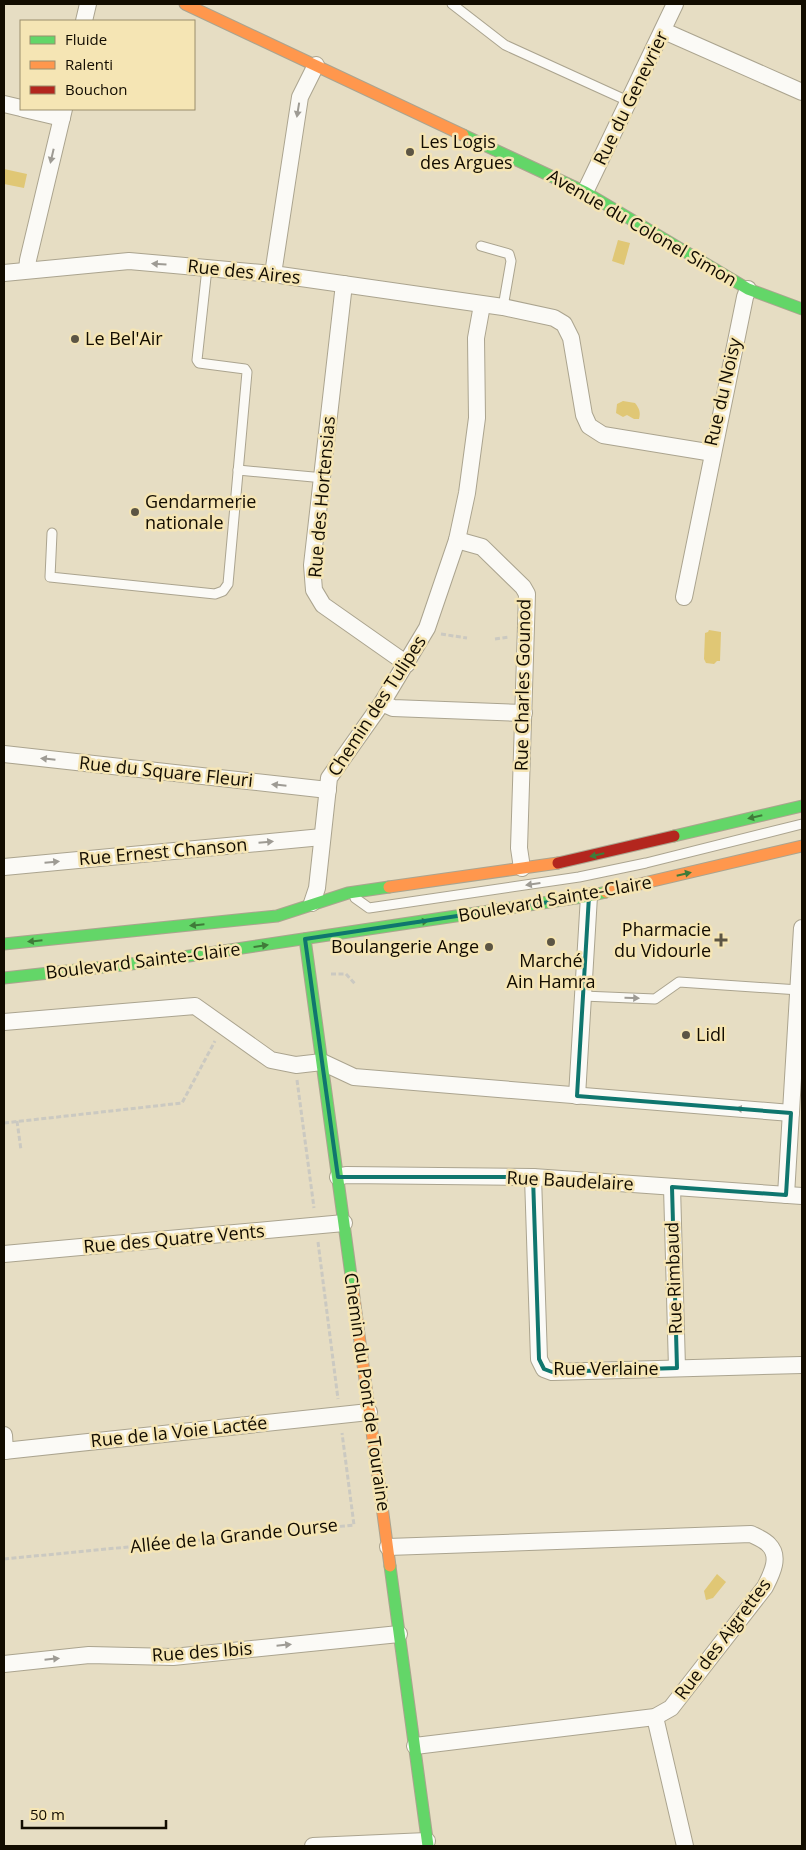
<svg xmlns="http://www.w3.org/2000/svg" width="806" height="1850" viewBox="0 0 806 1850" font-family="'Open Sans',sans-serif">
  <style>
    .water { fill: #e0c775 }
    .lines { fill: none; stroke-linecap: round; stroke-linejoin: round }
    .lane-casing { stroke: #aba48f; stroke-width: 11 }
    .street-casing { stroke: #aba48f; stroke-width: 18 }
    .fast-casing { stroke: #aba48f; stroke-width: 13 }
    .slow-casing { stroke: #aba48f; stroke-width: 13 }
    .jam-casing { stroke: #aba48f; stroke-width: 13 }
    .path { stroke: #cbc9c1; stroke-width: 3; stroke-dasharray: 5 2.5; stroke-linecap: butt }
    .lane { stroke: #fbfaf6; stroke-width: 9 }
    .street { stroke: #fbfaf6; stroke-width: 16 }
    .fast { stroke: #63d668; stroke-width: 11 }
    .slow { stroke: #ff974d; stroke-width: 11 }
    .jam { stroke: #b3261e; stroke-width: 11 }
    .oneway { fill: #9e9b94 }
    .oneway2 { fill: #3f7b39 }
    .marked { fill: none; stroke: #0f766e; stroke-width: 4; stroke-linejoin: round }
    .poi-dot { fill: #5c5544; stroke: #f5e5b4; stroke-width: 2 }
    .labels { text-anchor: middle; stroke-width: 5; stroke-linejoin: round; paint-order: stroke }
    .street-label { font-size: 18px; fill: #120c00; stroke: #f5e5b4 }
    .poi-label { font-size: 18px; fill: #120c00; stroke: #f5e5b4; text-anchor: start }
  </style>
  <rect width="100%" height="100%" fill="#e6ddc3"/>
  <g class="water">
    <path d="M4,169L27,174L24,188L4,184Z"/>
    <path d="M618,240L630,243L624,265L612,261Z"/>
    <path d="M623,401L635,403C639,408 641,412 639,419H634L627,415L623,417L616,413L617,404Z"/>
    <path d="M709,630L721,632L720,661H717L714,664L706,663L704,659L705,633L708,632Z"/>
    <path d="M717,1574L726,1582L713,1598L706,1600L704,1591Z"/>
  </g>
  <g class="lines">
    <defs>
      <g id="lane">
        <path d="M452,4L505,45L628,101"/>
        <path d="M481,246L509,254L511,261L503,307"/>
        <path d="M238,470L324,478"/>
        <path d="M52,533L50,577L215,594L223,591L228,584L247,372L245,369L199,363L197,360L207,268"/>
        <path d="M355,898L369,908L579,877L646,863L802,824"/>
        <path d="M583,996L655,999L679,982L799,990"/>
      </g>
      <g id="street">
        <path d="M84,21L88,4"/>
        <path d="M664,31L802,92"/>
        <path d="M4,104L21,108"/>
        <path d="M24,109L62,118"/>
        <path d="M585,192L675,4"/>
        <path d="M27,270L28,260L64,109"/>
        <path d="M4,273L129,261L163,264L273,274L503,307L554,318L564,324L571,338L584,415L589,426L603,435L713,453"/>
        <path d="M273,274L300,97L316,65"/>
        <path d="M344,284L312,565L314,590L323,605L407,664"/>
        <path d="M457,540L482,547L523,587L527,594L519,848L522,868"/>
        <path d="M684,597L745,297L748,289"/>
        <path d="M382,703L393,708L524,713"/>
        <path d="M4,754L328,790"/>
        <path d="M4,867L322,837"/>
        <path d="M312,903L317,888L329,778L382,703L427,628L457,540L467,493L477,418L476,338L482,305"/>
        <path d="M4,1022L195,1006L271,1060L296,1065L322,1062L354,1077L791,1113"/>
        <path d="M577,1096L589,896"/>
        <path d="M338,1177L346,1175L533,1177L802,1196"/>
        <path d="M533,1177L539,1359L544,1369L552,1372L802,1365"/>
        <path d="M672,1187L677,1368"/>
        <path d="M786,1195L802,928"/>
        <path d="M4,1254L344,1223"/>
        <path d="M4,1435L5,1451"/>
        <path d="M4,1451L369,1412"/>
        <path d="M388,1547L751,1534C757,1537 765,1540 769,1545C781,1557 771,1575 765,1587L671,1708L655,1717L415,1746"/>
        <path d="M4,1664L89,1655L173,1657L399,1634"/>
        <path d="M655,1717L685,1846"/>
        <path d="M313,1846L427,1841"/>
      </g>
      <g id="fast">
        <path d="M463,135L585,192L748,289L802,309"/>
        <path d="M674,836L802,806"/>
        <path d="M305,939L353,1290"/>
        <path d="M4,944L277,916L348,893L389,887"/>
        <path d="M4,978L149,962L589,896L606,892"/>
        <path d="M390,1566L428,1846"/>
      </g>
      <g id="slow">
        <path d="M185,4L463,135"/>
        <path d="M389,887L558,863"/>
        <path d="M606,892L802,846"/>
        <path d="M353,1290L390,1566"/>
      </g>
      <path id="jam" d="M558,863L674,836"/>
    </defs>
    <use href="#lane" class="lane-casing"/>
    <use href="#street" class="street-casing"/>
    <use href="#fast" class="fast-casing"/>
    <use href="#slow" class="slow-casing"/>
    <use href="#jam" class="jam-casing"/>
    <g class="path">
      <path d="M441,634L467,638"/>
      <path d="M495,639L509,637"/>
      <path d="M331,974H346L356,985"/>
      <path d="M297,1080L314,1208"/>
      <path d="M17,1121L21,1150"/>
      <path d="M4,1123L182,1103L215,1041"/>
      <path d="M318,1242L338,1399"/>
      <path d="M4,1559L354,1525L342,1433"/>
    </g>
    <use href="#lane" class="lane"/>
    <use href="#street" class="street"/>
    <use href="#fast" class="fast"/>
    <use href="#slow" class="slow"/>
    <use href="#jam" class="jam"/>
  </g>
  <defs><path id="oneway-solid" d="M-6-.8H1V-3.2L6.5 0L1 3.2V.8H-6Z" transform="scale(1.25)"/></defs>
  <g class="oneway">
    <use href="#oneway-solid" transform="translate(298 110) rotate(99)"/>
    <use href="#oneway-solid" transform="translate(52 156) rotate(103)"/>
    <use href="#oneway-solid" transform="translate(159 264) rotate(-176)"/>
    <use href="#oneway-solid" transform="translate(48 759) rotate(-174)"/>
    <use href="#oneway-solid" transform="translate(279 785) rotate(-174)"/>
    <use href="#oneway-solid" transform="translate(266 842) rotate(-5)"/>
    <use href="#oneway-solid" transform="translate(52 862) rotate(-5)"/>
    <use href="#oneway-solid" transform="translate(533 884) rotate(172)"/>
    <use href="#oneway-solid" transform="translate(632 998) rotate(2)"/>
    <use href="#oneway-solid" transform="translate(743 1109) rotate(-175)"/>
    <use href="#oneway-solid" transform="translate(284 1645) rotate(-6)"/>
    <use href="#oneway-solid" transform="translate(52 1659) rotate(-6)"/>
  </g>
  <g class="oneway2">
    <use href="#oneway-solid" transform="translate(755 817) rotate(167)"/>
    <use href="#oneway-solid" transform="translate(597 855) rotate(167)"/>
    <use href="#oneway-solid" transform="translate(684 874) rotate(-13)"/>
    <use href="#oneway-solid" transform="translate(421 922) rotate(-9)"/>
    <use href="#oneway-solid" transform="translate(197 925) rotate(174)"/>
    <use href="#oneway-solid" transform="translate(35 941) rotate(174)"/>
    <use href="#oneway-solid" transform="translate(261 946) rotate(-8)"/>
  </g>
  <path class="marked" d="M589,896L577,1096L791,1113L786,1195L672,1187L677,1368L552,1372L544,1369L539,1359L533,1177H338L305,939Z"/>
  <g class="poi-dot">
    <circle cx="410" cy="152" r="5"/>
    <circle cx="75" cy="339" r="5"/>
    <circle cx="135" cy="512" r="5"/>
    <path d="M718.5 932.5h5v5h5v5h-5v5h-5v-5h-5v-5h5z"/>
    <circle cx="551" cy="942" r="5"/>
    <circle cx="489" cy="947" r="5"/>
    <circle cx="686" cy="1035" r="5"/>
  </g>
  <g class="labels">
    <g class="street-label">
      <text transform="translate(631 98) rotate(-64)" y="6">Rue du Genevrier</text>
      <text transform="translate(642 228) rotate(30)" y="6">Avenue du Colonel Simon</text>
      <text transform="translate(244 272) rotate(6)" y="6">Rue des Aires</text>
      <text transform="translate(723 392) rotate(-77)" y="6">Rue du Noisy</text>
      <text transform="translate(322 497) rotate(-85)" y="6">Rue des Hortensias</text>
      <text transform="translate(523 685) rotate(-89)" y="6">Rue Charles Gounod</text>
      <text transform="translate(377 706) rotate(-57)" y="6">Chemin des Tulipes</text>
      <text transform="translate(166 772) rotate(6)" y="6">Rue du Square Fleuri</text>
      <text transform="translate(163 852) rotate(-5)" y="6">Rue Ernest Chanson</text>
      <text transform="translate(555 899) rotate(-10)" y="6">Boulevard Sainte-Claire</text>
      <text transform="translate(143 961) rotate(-7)" y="6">Boulevard Sainte-Claire</text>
      <text transform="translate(570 1181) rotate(3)" y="6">Rue Baudelaire</text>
      <text transform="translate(174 1239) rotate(-5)" y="6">Rue des Quatre Vents</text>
      <text transform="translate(674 1278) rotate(-92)" y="6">Rue Rimbaud</text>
      <text x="606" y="1375">Rue Verlaine</text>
      <text transform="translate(367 1392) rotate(82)" y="6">Chemin du Pont de Touraine</text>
      <text transform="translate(179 1432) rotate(-6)" y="6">Rue de la Voie Lactée</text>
      <text transform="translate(234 1536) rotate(-6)" y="6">Allée de la Grande Ourse</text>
      <text transform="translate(723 1639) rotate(-53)" y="6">Rue des Aigrettes</text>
      <text transform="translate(202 1652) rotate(-4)" y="6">Rue des Ibis</text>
    </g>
    <g class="poi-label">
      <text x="420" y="148">Les Logis<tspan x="420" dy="21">des Argues</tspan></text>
      <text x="85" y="345">Le Bel'Air</text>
      <text x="145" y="508">Gendarmerie<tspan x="145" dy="21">nationale</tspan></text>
      <text x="711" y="936" text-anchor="end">Pharmacie<tspan x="711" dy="21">du Vidourle</tspan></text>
      <text x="479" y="953" text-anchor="end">Boulangerie Ange</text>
      <text x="551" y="967" text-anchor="middle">Marché<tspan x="551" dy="21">Ain Hamra</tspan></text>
      <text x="696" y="1041">Lidl</text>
    </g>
  </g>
  <rect width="806" height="1850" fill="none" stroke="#120c00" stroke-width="10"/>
  <rect x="20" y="20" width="175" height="90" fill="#f5e5b4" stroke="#9a8e6c"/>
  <rect x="30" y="36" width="25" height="8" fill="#63d668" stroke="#9a8e6c"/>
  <text x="65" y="45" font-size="15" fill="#120c00">Fluide</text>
  <rect x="30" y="61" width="25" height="8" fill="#ff974d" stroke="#9a8e6c"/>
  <text x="65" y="70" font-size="15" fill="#120c00">Ralenti</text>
  <rect x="30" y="86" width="25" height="8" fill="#b3261e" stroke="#9a8e6c"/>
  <text x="65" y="95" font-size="15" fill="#120c00">Bouchon</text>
  <path d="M22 1820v8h144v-8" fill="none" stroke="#120c00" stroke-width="2.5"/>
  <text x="30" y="1820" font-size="15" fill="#120c00" stroke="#f5e5b4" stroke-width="4" paint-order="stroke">50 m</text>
</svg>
